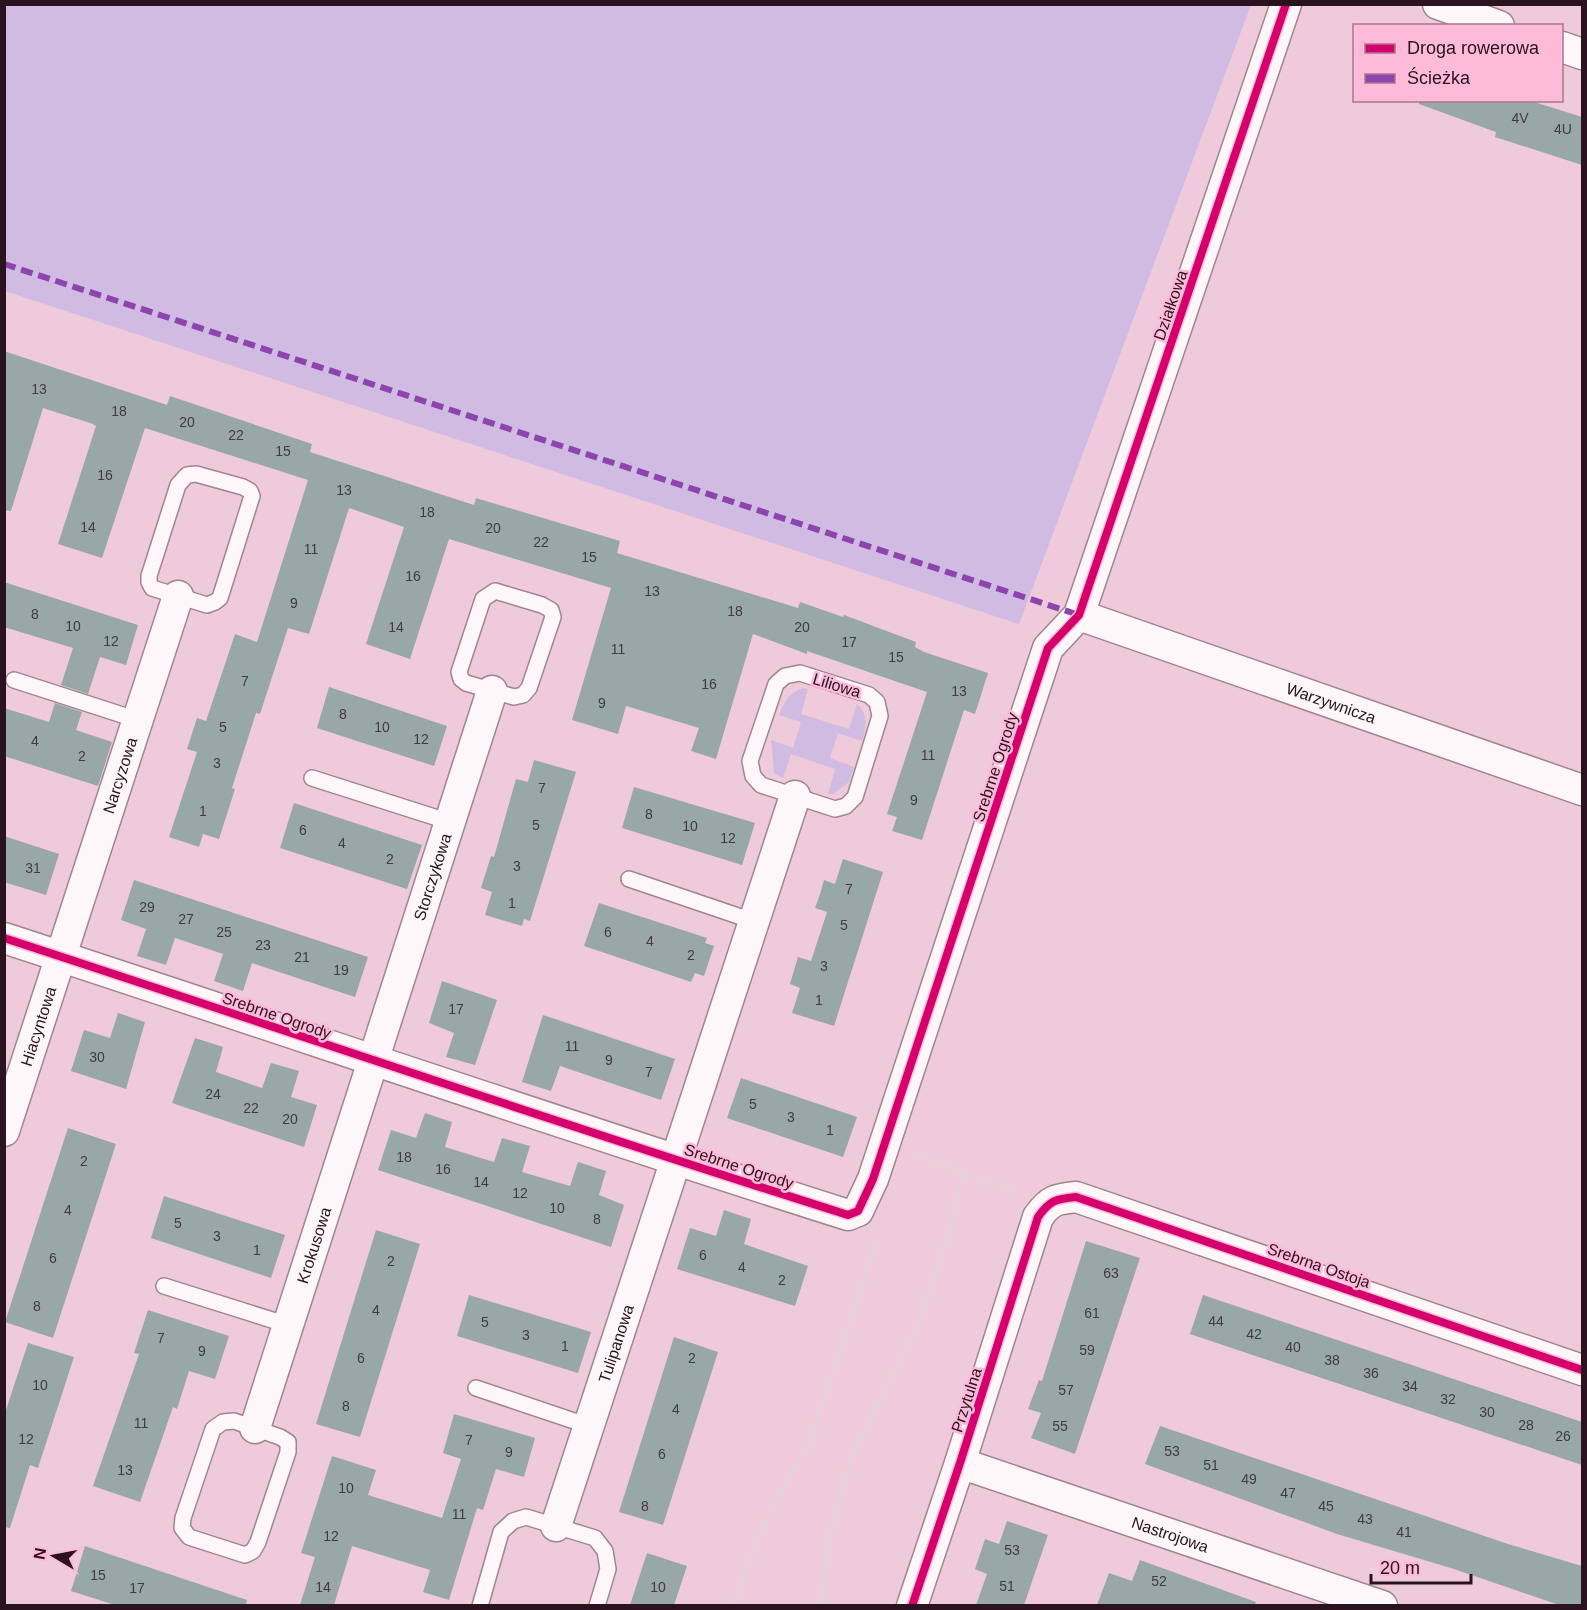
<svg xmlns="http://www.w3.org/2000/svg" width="1587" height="1610" viewBox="0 0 1587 1610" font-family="Helvetica,sans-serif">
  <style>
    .green { fill: #d0bbe3 }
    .building { fill: #98a8a7 }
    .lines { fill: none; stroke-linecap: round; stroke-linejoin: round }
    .service-casing { stroke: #a08591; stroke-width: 18 }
    .minor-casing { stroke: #a08591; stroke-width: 33 }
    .path { stroke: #e0d4d9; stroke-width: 4; stroke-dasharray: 6 3; stroke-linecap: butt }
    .service { stroke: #fdf7f9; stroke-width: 15 }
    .minor { stroke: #fdf7f9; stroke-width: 30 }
    .quiet { stroke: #8e44ad; stroke-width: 6; stroke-dasharray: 12 6; stroke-linecap: butt }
    .cycleway-casing { stroke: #febbd9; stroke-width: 11 }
    .cycleway { stroke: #d6006c; stroke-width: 8 }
    .labels { text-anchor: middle; stroke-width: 5; stroke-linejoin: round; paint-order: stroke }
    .number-label { font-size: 14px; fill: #463840 }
    .street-label { font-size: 16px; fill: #2a121e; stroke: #febbd9 }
  </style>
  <rect width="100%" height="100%" fill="#efcada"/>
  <g class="green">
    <path d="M5,4H1251V5L1019,624L5,291Z"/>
    <path d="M804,688L808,689L801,714L849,729L857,704C869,714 866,727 862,741L838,733L830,758L854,767L849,782L833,794H828L835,769L791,754L783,778L774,773L771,740L793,748L801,722L779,715C785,701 789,692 804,688Z"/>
  </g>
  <g class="building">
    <path d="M1420,100H1528L1582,117V165L1495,137L1496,132L1419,104Z"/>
    <path d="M4,351L167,405L170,396L312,444L310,452L474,505L476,498L620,541L617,553L798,608L800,602L843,617L844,615L916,642L915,647L924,652L988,673L975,714L964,710L922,840L892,831L897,817L887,814L927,692L807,651V654L753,634L716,759L691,751L699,728L626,706L618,734L572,720L611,588L449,539L410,659L366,644L404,527L349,508L309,634L288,628L260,714L256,713L232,788L235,789L219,839L203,834L199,847L169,837L197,752L187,749L197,718L206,721L235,634L257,642L308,480L145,428L102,558L58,544L96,426L93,424L43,408L11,511L4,510Z"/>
    <path d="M4,582L138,625L126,665L100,657L88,694L61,685L73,648L4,627Z"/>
    <path d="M329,687L447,726L434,766L317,728Z"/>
    <path d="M55,703L82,712L76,730L112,742L98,786L4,756V708L49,722Z"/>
    <path d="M534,760L576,772L530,921L524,919L522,926L485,915L492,892L481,888L491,856L494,857L516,779L528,782Z"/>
    <path d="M634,787L755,823L742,865L622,828Z"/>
    <path d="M294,803L422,845L407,889L280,848Z"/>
    <path d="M4,836L59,854L46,895L4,882Z"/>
    <path d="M843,859L883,872L834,1026L792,1013L800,988L790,984L798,957L811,961L827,912L815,908L820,894L824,880L835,884Z"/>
    <path d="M134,880L368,957L355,997L252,963L243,991L214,981L223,954L175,938L166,965L137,956L146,929L121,920Z"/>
    <path d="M599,903L707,938L705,943L714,946L704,976L695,973L691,982L584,946Z"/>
    <path d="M442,981L497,1000L475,1065L446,1057L454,1033L429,1023Z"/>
    <path d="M118,1013L145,1022L126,1089L71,1071L84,1030L110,1038Z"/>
    <path d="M543,1015L675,1059L661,1100L560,1066L551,1091L522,1082Z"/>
    <path d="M195,1038L223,1047L216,1072L262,1088L271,1063L299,1071L291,1097L317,1105L304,1147L172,1103Z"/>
    <path d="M741,1078L857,1117L843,1157L727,1118Z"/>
    <path d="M425,1113L452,1122L445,1147L494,1162L502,1138L530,1146L522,1172L570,1186L578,1162L606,1171L599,1195L624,1205L611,1247L378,1170L391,1130L416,1138Z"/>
    <path d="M68,1128L116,1144L53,1338L5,1322Z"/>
    <path d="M164,1196L285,1235L271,1278L151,1238Z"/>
    <path d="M724,1210L751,1219L744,1244L808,1266L795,1306L677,1269L690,1228L716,1236Z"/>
    <path d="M376,1230L420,1244L360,1437L316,1424Z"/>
    <path d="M1086,1241L1140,1258L1075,1454L1031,1438L1041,1413L1028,1409L1039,1380L1042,1381Z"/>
    <path d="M469,1295L591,1332L578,1373L457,1336Z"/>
    <path d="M1203,1295L1582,1422V1465L1190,1334Z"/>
    <path d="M148,1310L229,1336L215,1379L189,1371L177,1409L173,1407L140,1502L93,1486L139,1354L134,1353Z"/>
    <path d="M674,1337L718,1352L663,1525L619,1512Z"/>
    <path d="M28,1343L74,1357L38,1468L30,1465L10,1528L4,1527V1416Z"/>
    <path d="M454,1414L535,1438L524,1477L496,1469L483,1510L477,1508L449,1600L423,1592L430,1570L352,1546L334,1605H300L315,1557L301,1553L332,1456L376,1470L368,1495L442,1518L461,1459L443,1453Z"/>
    <path d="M1160,1426L1508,1544L1582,1566V1605H1559L1454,1569L1337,1534L1145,1464Z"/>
    <path d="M1007,1521L1048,1535L1024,1605H976L987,1574L975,1569L985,1539L999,1544Z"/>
    <path d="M85,1546L247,1600L246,1605H115L71,1591Z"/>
    <path d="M647,1553L687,1566L674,1605H630Z"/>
    <path d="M1140,1560L1256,1602L1255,1605H1097L1109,1573L1132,1581Z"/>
  </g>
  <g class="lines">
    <defs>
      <g id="service">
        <path d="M196,474L243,487L250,491L252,496L220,598L215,602L207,605L152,588L149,582V576L178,485L187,475Z"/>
        <path d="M495,591L542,605L551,610L553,617L529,688L523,695L514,697L466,683L461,679L459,672L483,599Z"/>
        <path d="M800,673L869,695L877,702L880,716L855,797L846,806L835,809L761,785L753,776L750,761L776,684L785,676Z"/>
        <path d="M14,680L138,720"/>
        <path d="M312,778L450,822"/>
        <path d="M629,879L753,921"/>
        <path d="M164,1286L288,1325"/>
        <path d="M476,1388L589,1426"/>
        <path d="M234,1421L280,1437L288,1442V1452L258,1542L253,1551L245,1555L189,1537L182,1528L183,1518L213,1429L223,1422Z"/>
        <path d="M480,1606L501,1532L513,1521L526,1517L595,1538L605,1551L608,1569L597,1606"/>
      </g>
      <g id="minor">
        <path d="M1438,4L1499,26"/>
        <path d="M1562,47L1582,54"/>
        <path id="s1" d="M1079,615L1582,790"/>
        <path d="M4,938C286,1030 566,1126 848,1215L858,1211L873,1179L1048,648L1079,615L1286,4"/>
        <path id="s2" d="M4,1131L178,596"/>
        <path id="s3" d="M255,1428L492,691"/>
        <path id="s4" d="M960,1463L1382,1606"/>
        <path id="s5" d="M556,1526L795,796"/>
        <path d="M912,1606L960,1463L1038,1217C1050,1200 1056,1199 1076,1197L1582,1370"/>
      </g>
    </defs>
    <use href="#service" class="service-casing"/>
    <use href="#minor" class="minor-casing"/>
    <g class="path">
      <path d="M914,1154L1016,1192"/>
      <path d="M734,1606L742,1576L758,1537L779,1495L808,1446L875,1245V1239"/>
      <path d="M821,1606L828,1541L850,1462L910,1344L921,1315L945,1246L964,1172"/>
    </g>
    <use href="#service" class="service"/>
    <use href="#minor" class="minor"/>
    <path class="quiet" d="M4,264L1079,615"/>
    <defs>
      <g id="cycleway">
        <path d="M4,938C286,1030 566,1126 848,1215L858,1211L873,1179L1048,648L1079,615L1286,4"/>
        <path d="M912,1606L960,1463L1038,1217C1050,1200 1056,1199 1076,1197L1582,1370"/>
      </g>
    </defs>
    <use href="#cycleway" class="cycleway-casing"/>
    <use href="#cycleway" class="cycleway"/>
  </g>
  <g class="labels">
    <g class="number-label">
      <text x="1520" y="123">4V</text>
      <text x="1563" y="134">4U</text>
      <text x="39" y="394">13</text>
      <text x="119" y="416">18</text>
      <text x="187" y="427">20</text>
      <text x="236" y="440">22</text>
      <text x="283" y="456">15</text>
      <text x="105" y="480">16</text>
      <text x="344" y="495">13</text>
      <text x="427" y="517">18</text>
      <text x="88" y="532">14</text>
      <text x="493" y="533">20</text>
      <text x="541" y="547">22</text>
      <text x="311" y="554">11</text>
      <text x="589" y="562">15</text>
      <text x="413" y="581">16</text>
      <text x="652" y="596">13</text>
      <text x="294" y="608">9</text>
      <text x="735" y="616">18</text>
      <text x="35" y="619">8</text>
      <text x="73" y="631">10</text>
      <text x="396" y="632">14</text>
      <text x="802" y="632">20</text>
      <text x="111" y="646">12</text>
      <text x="849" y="647">17</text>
      <text x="618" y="654">11</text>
      <text x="896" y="662">15</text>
      <text x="245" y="686">7</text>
      <text x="709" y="689">16</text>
      <text x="959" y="696">13</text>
      <text x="602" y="708">9</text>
      <text x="343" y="719">8</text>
      <text x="223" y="732">5</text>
      <text x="382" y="732">10</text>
      <text x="421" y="744">12</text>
      <text x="35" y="746">4</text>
      <text x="928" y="760">11</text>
      <text x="82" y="761">2</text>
      <text x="217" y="768">3</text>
      <text x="542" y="793">7</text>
      <text x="914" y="805">9</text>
      <text x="203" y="816">1</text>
      <text x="649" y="819">8</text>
      <text x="536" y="830">5</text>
      <text x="690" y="831">10</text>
      <text x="303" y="835">6</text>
      <text x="728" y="843">12</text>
      <text x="342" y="848">4</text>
      <text x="390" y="864">2</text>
      <text x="517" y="871">3</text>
      <text x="33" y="873">31</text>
      <text x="849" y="894">7</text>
      <text x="512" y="908">1</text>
      <text x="147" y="912">29</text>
      <text x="186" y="924">27</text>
      <text x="844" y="930">5</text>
      <text x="224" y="937">25</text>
      <text x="608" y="937">6</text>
      <text x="650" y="946">4</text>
      <text x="263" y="950">23</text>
      <text x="691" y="960">2</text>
      <text x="302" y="962">21</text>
      <text x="824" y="971">3</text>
      <text x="341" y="975">19</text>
      <text x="819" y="1005">1</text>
      <text x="456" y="1014">17</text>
      <text x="572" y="1051">11</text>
      <text x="97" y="1062">30</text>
      <text x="609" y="1065">9</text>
      <text x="649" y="1077">7</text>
      <text x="213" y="1099">24</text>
      <text x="753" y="1109">5</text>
      <text x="251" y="1113">22</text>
      <text x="791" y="1122">3</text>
      <text x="290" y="1124">20</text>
      <text x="830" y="1135">1</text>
      <text x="404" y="1162">18</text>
      <text x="84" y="1166">2</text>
      <text x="443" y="1174">16</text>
      <text x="481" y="1187">14</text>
      <text x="520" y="1198">12</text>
      <text x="557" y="1213">10</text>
      <text x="68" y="1215">4</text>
      <text x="597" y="1224">8</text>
      <text x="178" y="1228">5</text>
      <text x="217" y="1241">3</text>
      <text x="257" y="1255">1</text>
      <text x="703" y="1260">6</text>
      <text x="53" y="1263">6</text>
      <text x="391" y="1266">2</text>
      <text x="742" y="1272">4</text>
      <text x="1111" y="1278">63</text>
      <text x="782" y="1285">2</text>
      <text x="37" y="1311">8</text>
      <text x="376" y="1315">4</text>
      <text x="1092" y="1318">61</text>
      <text x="1216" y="1326">44</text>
      <text x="485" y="1327">5</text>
      <text x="1254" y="1339">42</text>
      <text x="526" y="1340">3</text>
      <text x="161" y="1343">7</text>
      <text x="565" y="1351">1</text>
      <text x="1293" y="1352">40</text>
      <text x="1087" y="1355">59</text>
      <text x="202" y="1356">9</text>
      <text x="361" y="1363">6</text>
      <text x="692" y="1363">2</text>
      <text x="1332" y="1365">38</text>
      <text x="1371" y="1378">36</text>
      <text x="40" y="1390">10</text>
      <text x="1410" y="1391">34</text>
      <text x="1066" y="1395">57</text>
      <text x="1448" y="1404">32</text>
      <text x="346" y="1411">8</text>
      <text x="676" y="1414">4</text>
      <text x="1487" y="1417">30</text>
      <text x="141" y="1428">11</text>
      <text x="1526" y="1430">28</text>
      <text x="1060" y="1431">55</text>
      <text x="1563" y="1441">26</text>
      <text x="26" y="1444">12</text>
      <text x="469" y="1445">7</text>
      <text x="1172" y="1456">53</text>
      <text x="509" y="1457">9</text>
      <text x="662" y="1459">6</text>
      <text x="1211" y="1470">51</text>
      <text x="125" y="1475">13</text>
      <text x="1249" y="1484">49</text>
      <text x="346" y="1493">10</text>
      <text x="1288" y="1498">47</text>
      <text x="645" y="1511">8</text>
      <text x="1326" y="1511">45</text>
      <text x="459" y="1519">11</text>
      <text x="1365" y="1524">43</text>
      <text x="1404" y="1537">41</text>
      <text x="331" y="1541">12</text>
      <text x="1012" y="1555">53</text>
      <text x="98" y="1580">15</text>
      <text x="1159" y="1586">52</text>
      <text x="1007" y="1591">51</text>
      <text x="323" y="1592">14</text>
      <text x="658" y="1592">10</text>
      <text x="137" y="1593">17</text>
    </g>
    <g class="street-label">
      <text transform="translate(1170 305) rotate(-71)" y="6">Działkowa</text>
      <text transform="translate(837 685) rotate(17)" y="6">Liliowa</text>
      <text dy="6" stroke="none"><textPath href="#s1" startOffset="267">Warzywnicza</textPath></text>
      <text transform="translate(995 767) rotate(-72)" y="6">Srebrne Ogrody</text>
      <text dy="6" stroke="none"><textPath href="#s2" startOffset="374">Narcyzowa</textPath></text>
      <text dy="6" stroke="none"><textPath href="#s3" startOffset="579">Storczykowa</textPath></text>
      <text transform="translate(277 1015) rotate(19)" y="6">Srebrne Ogrody</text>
      <text dy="6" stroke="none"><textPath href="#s2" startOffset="110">Hiacyntowa</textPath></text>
      <text transform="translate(739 1166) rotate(18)" y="6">Srebrne Ogrody</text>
      <text dy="6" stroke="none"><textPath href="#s3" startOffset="192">Krokusowa</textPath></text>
      <text transform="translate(1319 1265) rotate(19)" y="6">Srebrna Ostoja</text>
      <text dy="6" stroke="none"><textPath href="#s5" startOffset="192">Tulipanowa</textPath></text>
      <text transform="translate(966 1400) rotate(-72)" y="6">Przytulna</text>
      <text dy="6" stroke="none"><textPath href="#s4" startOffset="222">Nastrojowa</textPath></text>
    </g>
  </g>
  <rect width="1587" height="1610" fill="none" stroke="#2a121e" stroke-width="12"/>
  <rect x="1353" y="24" width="210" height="78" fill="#febbd9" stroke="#a9778e" stroke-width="1.5"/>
  <rect x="1365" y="44" width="30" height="9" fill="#d6006c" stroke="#a9778e" stroke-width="1.5"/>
  <text x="1407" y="54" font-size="18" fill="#2a121e">Droga rowerowa</text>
  <rect x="1365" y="74" width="30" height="9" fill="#8e44ad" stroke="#a9778e" stroke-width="1.5"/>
  <text x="1407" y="84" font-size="18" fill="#2a121e">Ścieżka</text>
  <g transform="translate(54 1556) rotate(280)" stroke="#febbd9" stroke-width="4.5" paint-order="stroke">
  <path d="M0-4.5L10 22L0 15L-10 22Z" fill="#2a121e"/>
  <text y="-9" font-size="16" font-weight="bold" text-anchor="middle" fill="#2a121e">N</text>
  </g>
  <path d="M1371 1574v9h100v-9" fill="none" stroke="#2a121e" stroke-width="3"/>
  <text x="1380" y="1574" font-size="18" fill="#2a121e" stroke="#febbd9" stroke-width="4.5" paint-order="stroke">20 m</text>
</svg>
